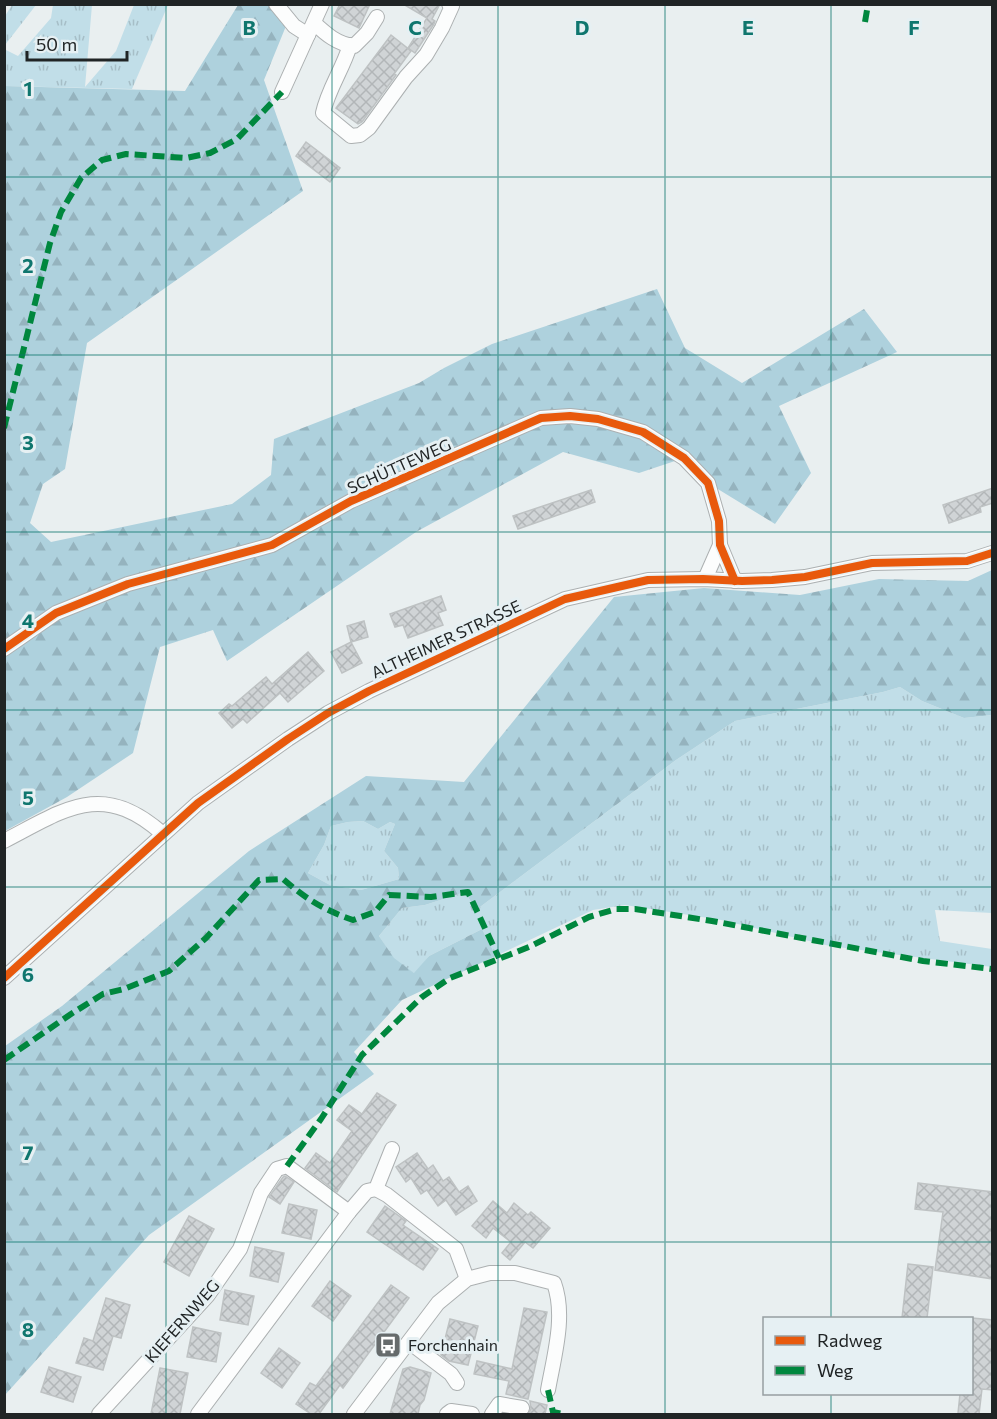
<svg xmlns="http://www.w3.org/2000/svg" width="997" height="1419" viewBox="0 0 997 1419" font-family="Commissioner,sans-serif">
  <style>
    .grass { fill: url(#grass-tufts) }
    .forest { fill: url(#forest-firs); fill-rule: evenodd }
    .building { fill: url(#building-cross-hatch); stroke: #bec2c3; stroke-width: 1.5 }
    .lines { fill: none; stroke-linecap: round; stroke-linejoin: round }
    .minor-casing { stroke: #acb0b1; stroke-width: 16 }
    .minor { stroke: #fcfdfd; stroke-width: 14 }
    .quiet { stroke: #00873e; stroke-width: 6; stroke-dasharray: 12 6; stroke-linecap: butt }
    .cycleway-casing { stroke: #e6f0f3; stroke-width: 11 }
    .cycleway { stroke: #e8590c; stroke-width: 8 }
    .grid { fill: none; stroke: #0f766e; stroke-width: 1.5; stroke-opacity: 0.55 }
    .labels { text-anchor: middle; stroke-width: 6; stroke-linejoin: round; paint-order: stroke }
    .street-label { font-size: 16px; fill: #202425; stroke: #e6f0f3 }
    .poi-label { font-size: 16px; fill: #202425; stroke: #e6f0f3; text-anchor: start }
    .grid-label { font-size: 20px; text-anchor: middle; font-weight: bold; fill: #0f766e; stroke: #e6f0f3; stroke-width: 6; stroke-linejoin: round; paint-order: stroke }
  </style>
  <defs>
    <pattern id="grass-tufts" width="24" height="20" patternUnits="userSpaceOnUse" patternTransform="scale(1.5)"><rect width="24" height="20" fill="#c1dee8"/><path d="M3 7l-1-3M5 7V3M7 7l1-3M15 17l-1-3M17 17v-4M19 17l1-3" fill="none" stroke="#a6bec7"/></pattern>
    <pattern id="forest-firs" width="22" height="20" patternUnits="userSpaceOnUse" patternTransform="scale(1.5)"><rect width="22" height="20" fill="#aed1dd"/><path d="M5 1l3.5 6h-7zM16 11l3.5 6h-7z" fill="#95b3be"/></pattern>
    <pattern id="building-cross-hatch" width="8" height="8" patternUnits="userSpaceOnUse" patternTransform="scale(1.5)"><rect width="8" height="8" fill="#d0d4d6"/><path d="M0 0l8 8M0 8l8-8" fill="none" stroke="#b2b6b8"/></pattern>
  </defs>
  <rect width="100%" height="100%" fill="#e9eff0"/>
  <g class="grass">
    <path d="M12,5H36L5,45V16Z"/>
    <path d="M53,5H92L85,87L116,51L134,5H168L132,89L5,86L4,49L18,56L51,18Z"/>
    <path d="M900,687L922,701L964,718L992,715V913L935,910L940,941L992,949V967L830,946L721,920L625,905L593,910L496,956L482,929L429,956L415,974L394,959L379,936L402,908L425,905L465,892L476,910L676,760L735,721L883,692Z"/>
    <path d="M363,821L378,829L390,822L395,824L384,851L398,868L399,879L361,890L330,885L308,873L324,845L331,826L348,822Z"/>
  </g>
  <g class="forest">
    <path d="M238,5H269L286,26L264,80L303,191L87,343L65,469L43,484L30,523L51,542L232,504L271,475L274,439L419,383L444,368L492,344L657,289L685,348L742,383L864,309L897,352L779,406L811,473L775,524L708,483L684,458L639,473L563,452L416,532L227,661L213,630L160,647L133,753L67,797L5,831V86L185,91Z"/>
    <path d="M992,570V715L964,718L922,701L900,687L883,692L735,721L676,760L476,910L465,892L425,905L402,908L379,936L394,958L414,973L429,956L482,929L496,956L402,1000L354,1052L374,1074L149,1235L5,1395V1046L62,1006L249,851L366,776L464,782L614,597L704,588L800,595L879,579L968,581ZM363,821L378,829L390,822L395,824L384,851L398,868L399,879L361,890L330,885L308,873L324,845L331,826L348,822Z"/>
  </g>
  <g class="building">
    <path d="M340,4H370L359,28L334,16Z"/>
    <path d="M403,4H440L432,19L435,21L434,24L415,53L408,48L427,18Z"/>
    <path d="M391,35L411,51L394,74L396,75L362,122L358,124L336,108Z"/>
    <path d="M306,142L340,168L330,182L296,156Z"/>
    <path d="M993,488V503L980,507L981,512L949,523L943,505Z"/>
    <path d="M591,490L595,502L518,529L513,516Z"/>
    <path d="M441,596L446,610L438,613L443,625L408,638L403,625L395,627L390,614Z"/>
    <path d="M364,621L368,637L351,642L347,626Z"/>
    <path d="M351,642L362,663L342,673L331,652Z"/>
    <path d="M308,652L324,671L288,702L280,693L247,723L243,719L232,728L219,713L229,704L232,706L266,677L272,684Z"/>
    <path d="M377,1093L396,1105L337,1192L305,1168L316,1153L330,1163L352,1131L337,1120L349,1105L362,1114Z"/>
    <path d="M417,1153L428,1169L433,1165L443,1181L449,1177L459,1192L468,1186L477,1201L456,1215L446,1200L438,1206L427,1190L421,1194L411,1178L406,1182L396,1167Z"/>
    <path d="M285,1176L294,1182L280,1204L269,1197L283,1177Z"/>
    <path d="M918,1183L993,1192V1279L935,1270L943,1212L915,1209Z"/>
    <path d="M493,1201L507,1213L514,1203L528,1215L531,1212L550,1228L533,1248L525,1242L510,1260L502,1253L511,1242L493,1228L486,1238L472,1226Z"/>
    <path d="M289,1204L317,1210L311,1239L282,1233Z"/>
    <path d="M385,1206L406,1221L403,1225L438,1249L423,1270L367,1232Z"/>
    <path d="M189,1216L214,1229L189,1276L164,1262Z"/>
    <path d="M255,1247L284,1253L278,1282L250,1276Z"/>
    <path d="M908,1264L933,1267L927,1318H902Z"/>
    <path d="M330,1281L351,1296L333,1321L312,1306Z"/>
    <path d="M391,1285L409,1298L343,1388L340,1385L319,1414H311L296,1404L310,1383L316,1386Z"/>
    <path d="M225,1290L254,1296L248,1325L220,1320Z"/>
    <path d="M106,1298L130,1305L121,1338L113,1336L103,1370L76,1363L84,1338L93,1341Z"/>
    <path d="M524,1308L547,1312L528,1399L506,1394L509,1381L474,1374L477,1361L512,1369Z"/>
    <path d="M972,1318L993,1320V1390L982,1389L979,1414L958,1413L960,1394H972Z"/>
    <path d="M450,1319L478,1326L468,1365L449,1361L441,1355Z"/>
    <path d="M193,1327L221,1333L216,1362L187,1357Z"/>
    <path d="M279,1348L300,1363L282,1388L261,1373Z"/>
    <path d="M49,1367L81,1377L73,1402L41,1392Z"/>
    <path d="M410,1367L431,1373L424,1400L420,1405L418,1414H390L403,1369Z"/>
    <path d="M160,1368L188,1373L180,1414H151Z"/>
    <path d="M530,1401L547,1405L545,1414H528L531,1409Z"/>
  </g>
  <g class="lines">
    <defs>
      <g id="minor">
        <path d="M276,4L294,26L308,35"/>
        <path d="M314,23C326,34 337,44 354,46L367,33L377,17"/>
        <path d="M350,45C343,69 328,89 323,113L351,136L360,135L369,128L406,77L426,55L442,28L452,6L449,4"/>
        <path d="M282,92L322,4"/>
        <path d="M705,579L720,545"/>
        <path d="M4,649L56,613L128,584L272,545L351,501L541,418L570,416L598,419L643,432L684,458L708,483L719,521L720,545L735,581"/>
        <path d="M4,841C66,809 102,780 163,834"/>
        <path d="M4,978L198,803L288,739L328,713L369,691L565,599L648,580L703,579L742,581L772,580L805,577L872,563L967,561L992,553"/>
        <path d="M376,1189L387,1195L456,1249L467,1279"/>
        <path d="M409,1342L451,1374L457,1383"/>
        <path d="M99,1414L208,1295L240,1249L261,1193L277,1169L287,1166L349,1212"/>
        <path d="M198,1414L349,1212L367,1191L376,1189L392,1149"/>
        <path d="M354,1414L438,1303L467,1279L490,1273H515L554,1283C566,1316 554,1356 548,1390"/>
        <path d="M447,1414L451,1411L472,1414"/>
        <path d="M492,1414L499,1404L522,1408"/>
      </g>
    </defs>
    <use href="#minor" class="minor-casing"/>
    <use href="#minor" class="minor"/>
    <g class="quiet">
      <path d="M865,22L868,4"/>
      <path d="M4,428L50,243L61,212L81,178L102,160L126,154L186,158L210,153L237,139L282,92"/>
      <path d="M4,1060L71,1014L103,994L124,989L169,971L206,938L259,880L283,879C306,899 324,910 353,920L375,912L389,895L431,897L468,892L499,958"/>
      <path d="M287,1166L321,1119L362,1055L422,997L450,978L529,947L589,917L616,909H635L712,921L923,961L992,969"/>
      <path d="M548,1390L553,1412L564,1414"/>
    </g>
    <defs>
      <g id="cycleway">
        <path d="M4,649L56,613L128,584L272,545L351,501L541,418L570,416L598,419L643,432L684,458L708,483L719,521L720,545L735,581"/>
        <path d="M4,978L198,803L288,739L328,713L369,691L565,599L648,580L703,579L742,581L772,580L805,577L872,563L967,561L992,553"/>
      </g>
    </defs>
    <use href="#cycleway" class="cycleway-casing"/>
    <use href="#cycleway" class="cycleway"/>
  </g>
  <path class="grid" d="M166,4V1414M332,4V1414M498,4V1414M665,4V1414M831,4V1318M4,177H992M4,355H992M4,532H992M4,710H992M4,887H992M4,1064H992M4,1242H992M831,1394V1414"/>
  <defs>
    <symbol id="bus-square" viewBox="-11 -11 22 22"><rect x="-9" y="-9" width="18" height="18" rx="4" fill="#666b6c" stroke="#e6f0f3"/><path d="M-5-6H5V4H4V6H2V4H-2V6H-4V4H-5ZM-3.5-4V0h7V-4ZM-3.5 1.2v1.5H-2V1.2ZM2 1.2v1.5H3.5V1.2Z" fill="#fff"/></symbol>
  </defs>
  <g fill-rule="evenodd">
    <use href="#bus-square" x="373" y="1330" width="30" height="30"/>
  </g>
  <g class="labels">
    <g class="street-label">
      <text transform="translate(399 466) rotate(-24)" y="6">SCHÜTTEWEG</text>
      <text transform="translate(446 639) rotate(-25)" y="6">ALTHEIMER STRASSE</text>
      <text transform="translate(182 1321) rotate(-49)" y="6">KIEFERNWEG</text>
    </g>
    <g class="poi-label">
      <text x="408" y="1351">Forchenhain</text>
    </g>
  </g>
  <g class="grid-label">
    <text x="249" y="35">B</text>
    <text x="415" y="35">C</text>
    <text x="582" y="35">D</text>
    <text x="748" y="35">E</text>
    <text x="914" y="35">F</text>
    <text x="28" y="96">1</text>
    <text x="28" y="273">2</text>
    <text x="28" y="450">3</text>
    <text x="28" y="628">4</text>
    <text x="28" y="805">5</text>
    <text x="28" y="982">6</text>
    <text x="28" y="1160">7</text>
    <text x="28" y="1337">8</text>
  </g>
  <rect width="997" height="1419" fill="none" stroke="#202425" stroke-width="12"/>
  <rect x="763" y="1317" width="210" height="78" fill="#e6f0f3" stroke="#979ea1" stroke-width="1.5"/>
  <rect x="775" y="1336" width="30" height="9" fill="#e8590c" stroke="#979ea1" stroke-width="1.5"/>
  <text x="817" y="1347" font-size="18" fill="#202425">Radweg</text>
  <rect x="775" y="1366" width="30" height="9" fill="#00873e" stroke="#979ea1" stroke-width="1.5"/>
  <text x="817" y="1377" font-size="18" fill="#202425">Weg</text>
  <path d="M27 51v9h100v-9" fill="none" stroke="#202425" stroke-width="3"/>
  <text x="36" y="51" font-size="18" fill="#202425" stroke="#e6f0f3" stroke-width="4.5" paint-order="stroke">50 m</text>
</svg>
